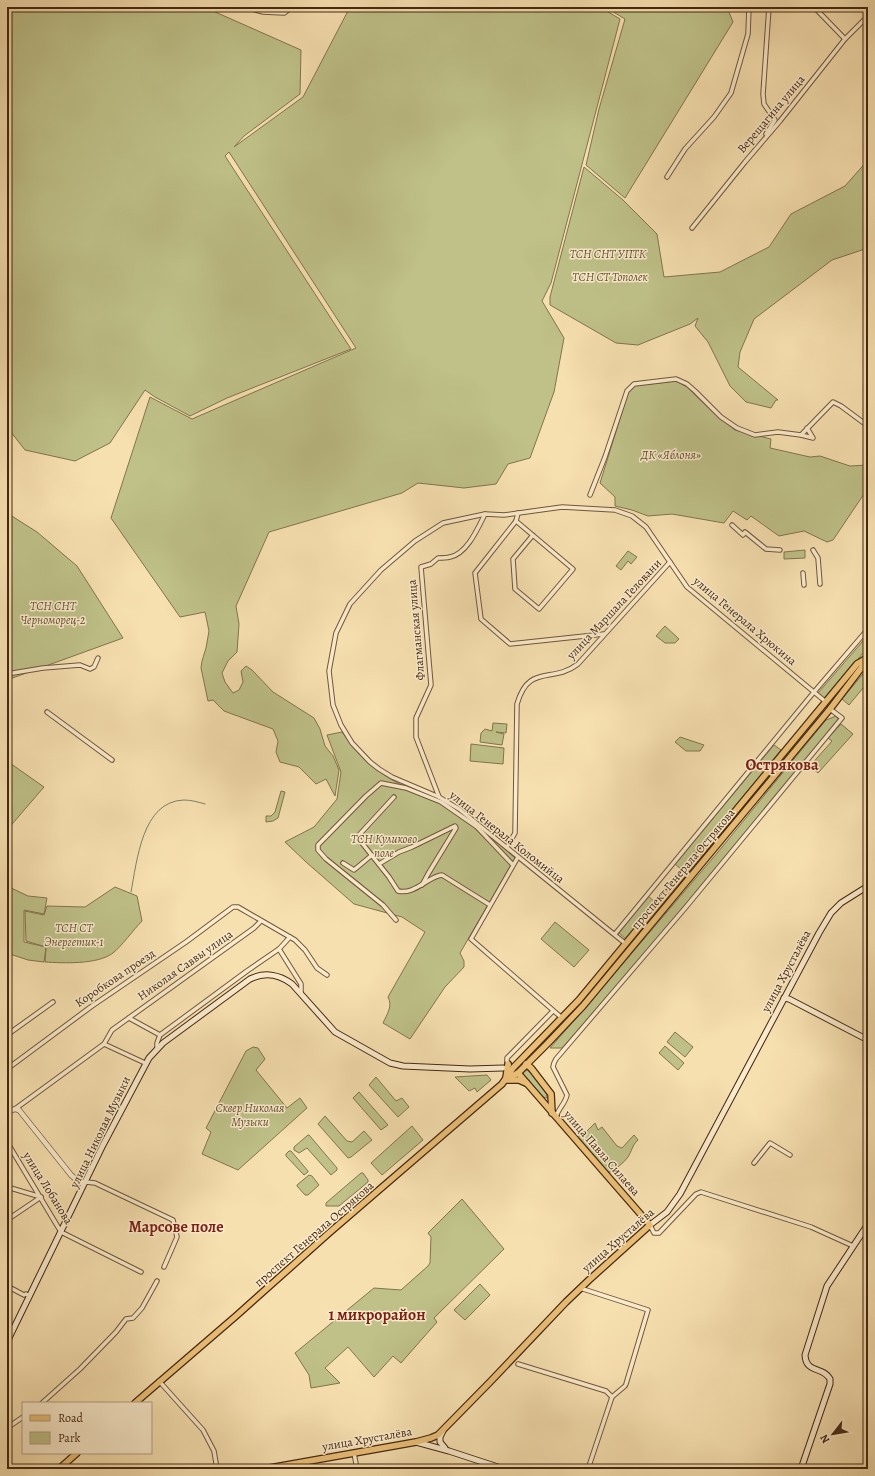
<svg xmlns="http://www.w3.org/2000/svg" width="875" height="1476" viewBox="0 0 875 1476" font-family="Alegreya,serif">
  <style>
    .green { fill: #bfc189; stroke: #82744e }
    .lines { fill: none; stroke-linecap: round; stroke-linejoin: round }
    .stream { stroke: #79816d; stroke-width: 1 }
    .minor-casing { stroke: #71563a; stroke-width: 5.5 }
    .tertiary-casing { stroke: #71563a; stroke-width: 6 }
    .secondary-casing { stroke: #442813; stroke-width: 7 }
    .primary-casing { stroke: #442813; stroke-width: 8 }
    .minor { stroke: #faebcc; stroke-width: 3.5 }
    .tertiary { stroke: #faebcc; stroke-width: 4.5 }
    .secondary { stroke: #faebcc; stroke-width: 5 }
    .primary { stroke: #ecc078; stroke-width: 5.5 }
    .labels { text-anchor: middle; stroke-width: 3; stroke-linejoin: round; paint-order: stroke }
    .street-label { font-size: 12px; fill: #442813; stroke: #faebcc }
    .park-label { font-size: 12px; font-style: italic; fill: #634e30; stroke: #faebcc }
    .district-label { font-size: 16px; font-weight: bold; fill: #7a1f14; stroke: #faebcc }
  </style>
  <rect width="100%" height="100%" fill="#f7e0b0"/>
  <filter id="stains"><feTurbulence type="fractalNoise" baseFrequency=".005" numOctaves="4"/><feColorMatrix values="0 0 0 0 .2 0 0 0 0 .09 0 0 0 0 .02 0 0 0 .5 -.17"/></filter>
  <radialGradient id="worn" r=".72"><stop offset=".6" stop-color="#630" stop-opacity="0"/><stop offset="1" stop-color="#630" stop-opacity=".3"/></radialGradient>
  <g class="green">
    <path d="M7,7H204L301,50L300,94L244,136L234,147L303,97L350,7H600L620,19L551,283L542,301L564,338L554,392L530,458L508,464L496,484L464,488L418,483L402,493L269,532L236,606L239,624L237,652L228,661L222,673L225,682L233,693L239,690L243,682L241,671L246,666L252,670L273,692L314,718L320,729L325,746L333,756L339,770L335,796L326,779L316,784L299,767L280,762L276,752L278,741L273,729L224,711L213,700L208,701L201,668L202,661L206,648L209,631L205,612L180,617L111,518L150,397L192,419L356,348L229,152L225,156L351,349L227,398L190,416L155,397L145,390L110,443L75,461L25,450L7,427Z"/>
    <path d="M605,7H727L733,22L625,198L586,165L599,109L625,19Z"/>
    <path d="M868,160V248L832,260L754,319L740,352L738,367L778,400H776L771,408L746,402L730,386L708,342L695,326L698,318L690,324L638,345L616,343L550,305V297L584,167L623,200L657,234L664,277L720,272L769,247L791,214L845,186Z"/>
    <path d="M676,381L687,387L715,414L735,430L771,439L770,448L810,457L820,456L850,466L868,465V488L833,540L827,542L804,531L779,536L751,516L747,520L733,511L724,523L672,514L648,516L632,510L615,506V497L600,483L628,393L632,386Z"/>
    <path d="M7,513L37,532L77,566L123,638L7,680Z"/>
    <path d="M805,550V558L784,559V552Z"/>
    <path d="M628,551L637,557L631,564L628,561L621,570L616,566Z"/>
    <path d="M665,626L679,639L675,643H665L656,636Z"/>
    <path d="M868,635V647L825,699L818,693Z"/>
    <path d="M868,668V682L849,705L842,699Z"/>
    <path d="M836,716L838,719V721L635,965L562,1048H550L586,1007L718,852L826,720Z"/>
    <path d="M493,723L507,724L506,733L496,732L504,734L502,745L480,742L481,733L485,729L492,731Z"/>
    <path d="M841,724L853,734L818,773L810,766L832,741L828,738Z"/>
    <path d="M342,732C358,756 379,775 406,787C422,794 439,798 454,808C475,822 495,841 515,858L460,953L464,961V967L445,987L410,1039L383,1023C387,1014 393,1006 388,997L425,932L402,917L354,904L306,862L285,842L314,827L337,799L341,772L327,735Z"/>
    <path d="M680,737L704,745L700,751H686L675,742Z"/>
    <path d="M471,744L504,748L503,764L470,761Z"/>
    <path d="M774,745L781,750L682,870L675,864Z"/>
    <path d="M7,761L44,787L7,830Z"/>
    <path d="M281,791L285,792L278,818L273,821L266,822V816H271L275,812Z"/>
    <path d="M7,886L28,896L47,898L44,914L24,910V942L46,947L26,941L25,911L44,915L47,906L85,907L115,887L137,896L142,921C134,929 121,947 113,953C97,965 63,963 45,962L46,948L44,962L28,960L7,953Z"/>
    <path d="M648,896L655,902L626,939L619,933Z"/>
    <path d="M555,922L589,950L574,967L541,939Z"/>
    <path d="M675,1032L693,1047L685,1057L667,1042Z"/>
    <path d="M665,1046L684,1063L678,1070L659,1053Z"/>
    <path d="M253,1047L258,1048L265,1059L256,1070L287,1108L300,1098L307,1108L238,1170L202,1154L211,1132L206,1128L246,1051Z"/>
    <path d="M527,1070C534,1074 547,1089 547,1098L543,1097L524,1076L523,1072Z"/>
    <path d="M487,1075L491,1080L477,1092L475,1088L469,1091L455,1077Z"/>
    <path d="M376,1077L396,1101L402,1098L409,1107L398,1117L369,1085Z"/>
    <path d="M359,1092L388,1125L381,1130L353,1098Z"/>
    <path d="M325,1116L347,1141L352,1142L364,1131L372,1140L351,1157L348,1158L318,1124Z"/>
    <path d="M595,1123L598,1130L602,1127L617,1146L622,1148L634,1135L638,1140C632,1145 632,1151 628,1157C624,1163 616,1168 611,1172H608L578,1137V1134L583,1135Z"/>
    <path d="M412,1126L423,1140L382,1175L371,1163Z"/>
    <path d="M308,1135H309L337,1168V1170L331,1175L307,1148L299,1153L294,1150V1147Z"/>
    <path d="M289,1151H291L308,1171V1172L304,1175L286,1156V1154Z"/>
    <path d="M361,1173H363L368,1180V1182L339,1206H326V1203Z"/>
    <path d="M309,1175L312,1176L319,1185L308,1195H305L297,1186V1185Z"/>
    <path d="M462,1199L504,1249L434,1318L437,1322L401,1363L393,1356L374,1377L348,1347L325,1368L340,1383L311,1388L309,1375L295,1353L374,1288L401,1290L428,1266L430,1263L431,1237L428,1233Z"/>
    <path d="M480,1284L490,1295L465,1320L454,1310Z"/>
  </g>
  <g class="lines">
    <path class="stream" d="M131,892C137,861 142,801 184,800C191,800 198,802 205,804"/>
    <defs>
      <g id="minor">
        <path d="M223,7L232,9H252L263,12L284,13L288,10L289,7"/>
        <path d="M814,7L845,39"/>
        <path d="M766,134L775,120L764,104L763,94L769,7"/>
        <path d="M667,177L685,149L714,117L731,93L748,34L749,7"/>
        <path d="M692,228L745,162L780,121L845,39L868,16"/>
        <path d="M801,435L813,438L807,428"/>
        <path d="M590,495L605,457L627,391L634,384L676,379L687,384L695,391L721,417L737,428L755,435L778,432L801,435L833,402L841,406L868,426"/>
        <path d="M518,513L516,521L573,569L539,609L515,589L513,559L533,535"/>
        <path d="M516,521L475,573L481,619L510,644L604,634"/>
        <path d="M732,525L743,535L745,532L766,549L780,550"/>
        <path d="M813,550L818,558L820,584"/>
        <path d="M803,573L804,585"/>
        <path d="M7,674L43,668L80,665L90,669L94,667L98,658"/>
        <path d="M47,712L112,760"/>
        <path d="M394,797L359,835L358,838L389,877L398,891C415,895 427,877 442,875L490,905"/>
        <path d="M439,797L416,737V718L431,685L421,567L431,564L438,558C442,558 446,558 450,557C467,554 478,528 485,514"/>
        <path d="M507,847L515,833L517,704C529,663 552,684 578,664L670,562"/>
        <path d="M518,857L471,939L562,1018"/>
        <path d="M343,863L354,870L372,855"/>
        <path d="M379,864L399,852L412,847L455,826L456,828L428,874L422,885"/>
        <path d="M396,920L383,905L326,859L318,850V845L366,796L381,783L406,788L441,802L477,827L513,865"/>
        <path d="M615,934L814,692L868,629"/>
        <path d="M626,944L459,809L439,797L392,777L379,769L370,762L352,743L341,725L333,705L329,671L336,633L350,604L381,570L415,541L443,523L485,514L504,515L562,507L615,510L632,516L646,527L687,587L826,702"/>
        <path d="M279,949L301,984V994"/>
        <path d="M129,1018L160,1035"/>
        <path d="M7,1035L53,1002"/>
        <path d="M104,1044L145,1063"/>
        <path d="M157,1049V1043L160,1035L247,971L279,949L290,937"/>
        <path d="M509,1065L507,1061V1058L553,1011"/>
        <path d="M7,1069L92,1006L186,942L233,907H238L295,940L305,950L317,968L327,975"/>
        <path d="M15,1109L104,1044L112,1030L254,928L261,921"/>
        <path d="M556,1117C558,1109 565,1104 567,1095L553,1067L554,1063L556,1059L686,907L842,718L830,709"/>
        <path d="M7,1142L61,1232L141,1272"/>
        <path d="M754,1163L770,1143L790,1155"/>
        <path d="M86,1182L95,1183L173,1220L177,1237L164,1267"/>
        <path d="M7,1187L41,1197"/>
        <path d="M7,1220L41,1197"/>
        <path d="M650,1225L654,1233H659L696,1194L701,1192L811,1227L853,1246"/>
        <path d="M7,1286L24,1295L26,1294L30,1296"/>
        <path d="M580,1288L648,1310L626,1384"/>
        <path d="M518,1364L606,1391L612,1397"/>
        <path d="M159,1381L203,1430L214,1451L217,1469"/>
        <path d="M42,1403L80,1369L116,1332L126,1319L133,1318L142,1308L157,1281"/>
        <path d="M7,1428L23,1417"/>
        <path d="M354,1453L357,1469"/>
        <path d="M588,1469L612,1397L625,1386"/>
      </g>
      <path id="tertiary" d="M7,1112L15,1109L19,1110L71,1175L80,1183L86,1182"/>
      <g id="secondary">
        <path d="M784,998L789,999L868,1040"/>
        <path d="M650,1225L667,1212L680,1194L819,933L831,913L841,903L868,886"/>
        <path d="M7,1342L103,1145L149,1058L163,1043L250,979C264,972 279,974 292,984L335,1032L390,1063L403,1066L470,1069L503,1068"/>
        <path d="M443,1431L440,1437V1442L445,1448"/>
        <path d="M416,1442L449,1451L504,1469"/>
        <path d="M801,1469L830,1384V1379C823,1366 806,1374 805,1355L827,1286L868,1224"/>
      </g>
      <g id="primary">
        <path d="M526,1064L531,1068L551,1094L552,1113"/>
        <path d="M506,1078L508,1064"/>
        <path d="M507,1079L518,1073L548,1043L583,1006L830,709L862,667L864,660"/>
        <path d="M507,1080H519L526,1083"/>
        <path d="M135,1403L236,1316L329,1233L502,1084L513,1068L579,1000L857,664L864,660L868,656"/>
        <path d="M7,1468V1469"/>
        <path d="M59,1469L77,1453"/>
        <path d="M264,1469L416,1442L431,1438L438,1435L491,1381L566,1302L589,1280L650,1225L518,1073"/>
      </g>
    </defs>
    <use href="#minor" class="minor-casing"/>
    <use href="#tertiary" class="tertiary-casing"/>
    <use href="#secondary" class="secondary-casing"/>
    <use href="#primary" class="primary-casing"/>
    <use href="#minor" class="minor"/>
    <use href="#tertiary" class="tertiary"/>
    <use href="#secondary" class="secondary"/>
    <use href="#primary" class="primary"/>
  </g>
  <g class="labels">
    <g class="street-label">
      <text transform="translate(771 114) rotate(-50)" y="4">Верещагина улица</text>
      <text transform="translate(614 609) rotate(-47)" y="4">улица Маршала Геловани</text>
      <text transform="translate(745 621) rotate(40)" y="4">улица Генерала Хрюкина</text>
      <text transform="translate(416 630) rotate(-95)" y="4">Флагманская улица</text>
      <text transform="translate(507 837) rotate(38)" y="4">улица Генерала Коломийца</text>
      <text transform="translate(683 869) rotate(-50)" y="4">проспект Генерала Острякова</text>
      <text transform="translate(185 965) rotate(-35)" y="4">Николая Саввы улица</text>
      <text transform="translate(786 971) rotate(-62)" y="4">улица Хрусталёва</text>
      <text transform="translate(115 978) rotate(-34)" y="4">Коробкова проезд</text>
      <text transform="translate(100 1132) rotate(-64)" y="4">улица Николая Музыки</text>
      <text transform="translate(602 1153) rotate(49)" y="4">улица Павла Силаева</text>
      <text transform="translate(48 1188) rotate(58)" y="4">улица Лобанова</text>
      <text transform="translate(314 1234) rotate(-41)" y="4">проспект Генерала Острякова</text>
      <text transform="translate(618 1240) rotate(-41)" y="4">улица Хрусталёва</text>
      <text transform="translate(367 1439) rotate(-10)" y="4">улица Хрусталёва</text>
    </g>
    <g class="park-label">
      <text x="608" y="258">ТСН СНТ УПТК</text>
      <text x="610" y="281">ТСН СТ Тополек</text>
      <text x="671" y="459">ДК «Яблоня»</text>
      <text x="53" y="610">ТСН СНТ<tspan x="53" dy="14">Черноморец-2</tspan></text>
      <text x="384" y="843">ТСН Куликово<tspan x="384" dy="14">поле</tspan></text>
      <text x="74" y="932">ТСН СТ<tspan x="74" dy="14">Энергетик-1</tspan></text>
      <text x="250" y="1112">Сквер Николая<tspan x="250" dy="14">Музыки</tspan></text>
    </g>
    <g class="district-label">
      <text x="782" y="770">Острякова</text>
      <text x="176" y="1232">Марсове поле</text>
      <text x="377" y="1320">1 микрорайон</text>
    </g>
  </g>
  <rect width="875" height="1476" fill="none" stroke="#f7e0b0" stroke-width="24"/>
  <rect x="8" y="8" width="859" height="1460" fill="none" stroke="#442813" stroke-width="2"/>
  <rect x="12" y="12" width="851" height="1452" fill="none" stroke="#442813"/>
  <rect x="22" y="1402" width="130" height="52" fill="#faebcc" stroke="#b19d82"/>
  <rect x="30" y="1415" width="20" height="6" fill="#ecc078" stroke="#b19d82"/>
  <text x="58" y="1422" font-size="12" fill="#442813">Road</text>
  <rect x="30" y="1432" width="20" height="12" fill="#bfc189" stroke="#b19d82"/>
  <text x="58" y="1442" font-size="12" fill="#442813">Park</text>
  <g transform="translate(833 1434) rotate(239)" stroke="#faebcc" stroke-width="3" paint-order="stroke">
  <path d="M0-3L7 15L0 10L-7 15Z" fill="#442813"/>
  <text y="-6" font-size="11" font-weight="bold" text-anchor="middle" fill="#442813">N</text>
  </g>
  <rect width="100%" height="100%" filter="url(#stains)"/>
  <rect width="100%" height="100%" fill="url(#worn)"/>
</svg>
